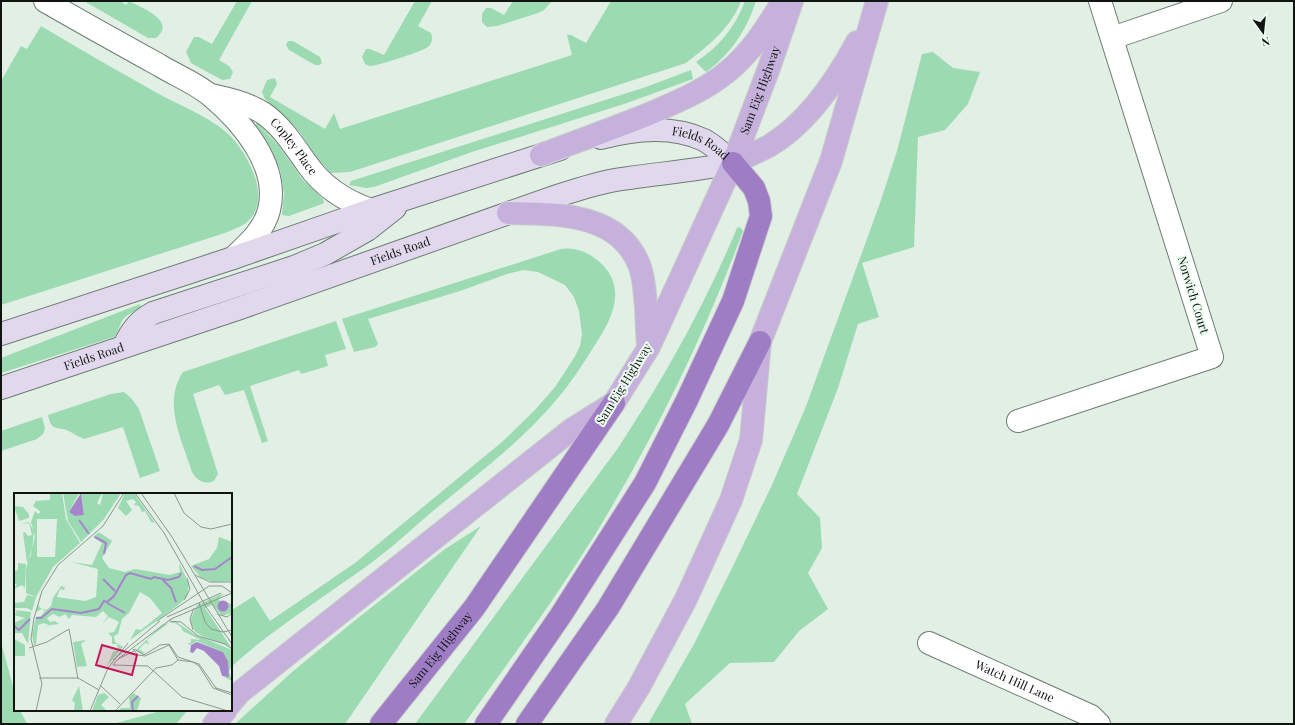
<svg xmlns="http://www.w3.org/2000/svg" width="1295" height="725" viewBox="0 0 1295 725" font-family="'Playfair Display',serif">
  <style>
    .green { fill: #9cdbb2 }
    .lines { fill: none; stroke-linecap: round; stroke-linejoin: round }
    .street-casing { stroke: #6e7c73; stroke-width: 24 }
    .secondary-casing { stroke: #6e7c73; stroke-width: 24 }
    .primary-casing { stroke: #cacccb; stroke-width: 24 }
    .highway-casing { stroke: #cacccb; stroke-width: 24 }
    .street { stroke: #fff; stroke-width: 22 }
    .secondary { stroke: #e2d8ee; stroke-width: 22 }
    .primary { stroke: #c5b1dc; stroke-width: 22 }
    .highway { stroke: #9e7dc5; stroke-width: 22 }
    .labels { text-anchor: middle; stroke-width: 4; stroke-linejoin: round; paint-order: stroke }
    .street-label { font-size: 12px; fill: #101511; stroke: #eefdf2 }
    .inset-river { fill: none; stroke: #a485ca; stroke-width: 2 }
    .inset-road { fill: none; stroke: #8d9890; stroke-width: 1 }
    .view { fill: #c2185b; fill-opacity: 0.15; stroke: #c2185b; stroke-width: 2 }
    .inset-edge { fill: none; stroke: #101511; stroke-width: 2 }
  </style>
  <rect width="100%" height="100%" fill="#e1efe5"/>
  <g class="green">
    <path d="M84,1H120L126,5L129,1C140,7 178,21 156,38H148Z"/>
    <path d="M237,1H252L219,60L229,66L233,72L230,79L222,80L191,63L186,52L194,37H199L212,44Z"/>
    <path d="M415,1H432L418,26L431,33C433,39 432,43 428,47C423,51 377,66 371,66C369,66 367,65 365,64L362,57L366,49H370L384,55Z"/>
    <path d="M513,1H552L544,10L538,13L497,26L487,27L482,22V14L486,8H491L504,15Z"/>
    <path d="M611,1H741C731,28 708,46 686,63L350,172L331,173L328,170L316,157L301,134L285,116L265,99L262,92L267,80L275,78L277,84L270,97L325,129L334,113L340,129L572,55L567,35H571L586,43Z"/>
    <path d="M745,1H756C746,31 731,54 706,72L696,62C719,47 736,26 745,1Z"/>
    <path d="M41,26C80,49 119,72 159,94C181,106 207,116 226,132C245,148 271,194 251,218C245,226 234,229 225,233L1,305V81L21,46L27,49Z"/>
    <path d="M288,41H293L320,57L322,63L319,65H315L289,50L286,45Z"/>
    <path d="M933,52L953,68L980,72L968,104L945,130L918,137L914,247L862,263L879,317L858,324L838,388L797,494L820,518L822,548L808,573L828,609L799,631L774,662L730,663L685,704L692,724H648L694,644L732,568L771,487L805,409L880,203L897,151L922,54Z"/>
    <path d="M691,70L693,79L624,104L472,152L374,187L366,188L349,185L351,181L646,87Z"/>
    <path d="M255,124H258L278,145L303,180L323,199L324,203L322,204L289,216L282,215L284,193L280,170Z"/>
    <path d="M740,227L743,231C703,339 653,440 593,538C553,602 508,663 464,724H415L618,448C664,378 705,305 737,228Z"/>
    <path d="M561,249C579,246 596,256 607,270C626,296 608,325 593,348C582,365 571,383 557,399C523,440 480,472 439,506C415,526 392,548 367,566C321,599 273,629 231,667V608L232,610L254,596L270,621L355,563L502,442L534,411L555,387L574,358L580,346L582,334L579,311L574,297L565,285L538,272L523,270L507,274L460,291L368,319L378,344L375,347L354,352L342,319Z"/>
    <path d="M140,304L141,308C134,312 124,315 121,323C118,329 118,333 114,337L1,373V358Z"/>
    <path d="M336,321L346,349L325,355L328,366L301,374L299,370L250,386L268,441L262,443L244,390L225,395L219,385L193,394L218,474L214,481C205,485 197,481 192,472C182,440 162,403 183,372Z"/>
    <path d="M124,392L132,399L139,409L160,471L140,478L123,427L84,439C79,437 74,434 69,431C57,426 51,432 48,415L111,394Z"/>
    <path d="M42,417L45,428L43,434L37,439L1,451V431Z"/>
    <path d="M481,526L345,724H235L292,672L353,622L445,549Z"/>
    <path d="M1,642L15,694V710H20L27,724H1Z"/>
    <path d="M164,710H188L176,724H113Z"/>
  </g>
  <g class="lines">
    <defs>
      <g id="street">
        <path d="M45,1C83,23 121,44 159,65C175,75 196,83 211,96C242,122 280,166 269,210C264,230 248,244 233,258"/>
        <path d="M1112,38L1221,1"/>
        <path id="s1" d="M211,95C229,99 247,103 263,113C282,126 294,146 307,164C323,187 345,201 371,210"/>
        <path d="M1018,421L1212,357L1100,1"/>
        <path id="s2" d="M929,643L1091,716L1099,724"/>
      </g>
      <g id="secondary">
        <path id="s3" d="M601,138C634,129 672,125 704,140C715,146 724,155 733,163"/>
        <path d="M1,334L233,258L371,210L560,149"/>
        <path d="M124,346C131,331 138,321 153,313L294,267L325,254L367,230L395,208"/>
        <path id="s4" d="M1,388L243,307L554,197C579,189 603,181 629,178C664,173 698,170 733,163"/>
      </g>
      <g id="primary">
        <path d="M541,155C578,141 614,128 649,114C676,102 704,91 727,72C751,53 767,27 783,1"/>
        <path d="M733,163C744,158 757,152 769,146C808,123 836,81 857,42"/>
        <path d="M508,213C556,214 620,212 640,267C647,288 646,323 648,346"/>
        <path id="s5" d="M231,703L239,693L571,430L614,403L649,347L733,163L769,68L792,1"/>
        <path d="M214,724L226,710"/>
        <path d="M616,724L639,687L686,599L731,500L751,440L760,342L831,161L877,1"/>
      </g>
      <g id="highway">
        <path id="s6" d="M381,724L474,608L614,403"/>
        <path d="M486,724L561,615L645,483L687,400L733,301L761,216L759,201L754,188L733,163"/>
        <path d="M527,724L608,608L718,425L760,342"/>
      </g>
    </defs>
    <use href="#street" class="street-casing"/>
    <use href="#secondary" class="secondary-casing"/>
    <use href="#primary" class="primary-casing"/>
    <use href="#highway" class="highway-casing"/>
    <use href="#street" class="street"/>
    <use href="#secondary" class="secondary"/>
    <use href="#primary" class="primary"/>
    <use href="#highway" class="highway"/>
  </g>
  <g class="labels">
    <g class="street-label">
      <text dy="4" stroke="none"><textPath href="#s5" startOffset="833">Sam Eig Highway</textPath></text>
      <text dy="4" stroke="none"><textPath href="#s3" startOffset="103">Fields Road</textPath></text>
      <text dy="4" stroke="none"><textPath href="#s1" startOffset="101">Copley Place</textPath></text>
      <text dy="4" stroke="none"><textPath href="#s4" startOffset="422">Fields Road</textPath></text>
      <text transform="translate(1193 295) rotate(73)" y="4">Norwich Court</text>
      <text dy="4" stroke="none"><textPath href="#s4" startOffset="98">Fields Road</textPath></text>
      <text transform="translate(624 384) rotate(-58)" y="4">Sam Eig Highway</text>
      <text dy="4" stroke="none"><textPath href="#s6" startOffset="95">Sam Eig Highway</textPath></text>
      <text dy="4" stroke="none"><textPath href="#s2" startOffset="94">Watch Hill Lane</textPath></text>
    </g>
  </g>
  <g transform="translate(14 493)">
    <rect width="218" height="218" fill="#e1efe5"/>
    <path d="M36,0H48L52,26L66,50L39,74L22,104L12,100V76L21,44L17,29L21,18L24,21L27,19L19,13L22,8L36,7ZM23,26H43L41,64H23ZM49,0H65L55,19L62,23L70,21L67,0H88L83,10L86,12L89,0H107L90,26L67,49L54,28ZM111,0H120L141,30L137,29L131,18L128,19L125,13L120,12L122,9L119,6L112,8L118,17L112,23L104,15ZM0,13L9,14L15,21V25L5,28ZM15,30L6,31L15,29L20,39L17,62L13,70L9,40L11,39L14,43L18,42ZM85,39L98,48L88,65L95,75L111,79L121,76L156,82L166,79L165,70L175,91L173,104L163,113L116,147L122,136L127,137L148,120L136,105L126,99L115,120L108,126L104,141L100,143L101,149L109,154L93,173L99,159L104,157L103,151H98V144L94,140L100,139L105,129L95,124L89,130L94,123L89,118L82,124L58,122L55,126L51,121L46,124L39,121L33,125L36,129L41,128L45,131L36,132L28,137L35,132L30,130L24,132L22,152H20L18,142L22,124L27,123L31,118L28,116L22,119L24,111L26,115L32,117L37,113L39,105L47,93L51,94L50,97L46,96L43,104L71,108L82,104L84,76L57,69L78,72L88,50L79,44ZM205,44L218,49V88L200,89L187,85L177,73L195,66L203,55ZM0,70L1,78L4,77V70L12,71L11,95L8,92L0,96L3,91H0ZM210,100L204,107L218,111L217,120L208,123L198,112L191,115L217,154L188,143L181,139L176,128L183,112ZM13,102L22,104L18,118L13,115H0V110L10,109ZM0,117L17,119L14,151L8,140H0V130L11,125L0,122L3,119ZM161,128L180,141L218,157V171L215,179L218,188L210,184L215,182L213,178L214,168L209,159L183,148L176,152L173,150H177V146L187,147L169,138L167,134L161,130H155L140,141L133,147L135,151L131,150L125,156L131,160L129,161L122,157L148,132ZM0,146L11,152V163H0ZM72,147L67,151L73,173L63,174L59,149ZM65,193L69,218H60L61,210L58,207ZM90,200L95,204L87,212L93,218H78L84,202ZM119,200L127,205L123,218H103L107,215H116L115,204Z" fill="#9cdbb2" fill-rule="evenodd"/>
    <path d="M67,0L70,22L61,23L55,19ZM203.5 113a5.5 5.5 0 1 1 11 0a5.5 5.5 0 1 1-11 0ZM183,149L209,159L214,168L215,184L208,183L205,173L190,158L183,155L179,160L176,159L177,152Z" fill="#a485ca"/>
    <path class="inset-river" d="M65,27L75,41M81,44L92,50L90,61M180,73L188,77L201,76L218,64M89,86L101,98M148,86L157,95L162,109M93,110L111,120M22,125H27L38,116L67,120L85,116L90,108L93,109L100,103L112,82L116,80L137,86L140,84L154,87L165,84L167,80M0,133L5,137L16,126M119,218L118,209L124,203"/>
    <path class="inset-road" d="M121,0L150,40L192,114L218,151M127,0L158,44L218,144M160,0L170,20L187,34L197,36L218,31M181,82L196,89H218M170,107L176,96L173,85M185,110L191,129L197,136L209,139L218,137M203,121L213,124L218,120M153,124L207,100M143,128L195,93H208L218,100M155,128L167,129L184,143L211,151L218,156M179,137L176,126L180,115M15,155L33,149L55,136L64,186M119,156L124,162L131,163L155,152L164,167L179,169L185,173L199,195L218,202M120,156L130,162L146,152L155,151L164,164L185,171L202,195L218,200M104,166L157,126L218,100M99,167L146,128M99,172L134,173L168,204L214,218M99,172L104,166L120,158M25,185H64L85,197M87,193L106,211M22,218L28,191L17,146L20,125L28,98L44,72L89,33L110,0M76,218L94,175L114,150M101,218L142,175L158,172L164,167"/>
    <path class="view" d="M88,152L123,162L118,182L82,172Z"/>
    <rect width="218" height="218" class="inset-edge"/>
  </g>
  <rect width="1295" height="725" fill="none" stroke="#101511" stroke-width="4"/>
  <g transform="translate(1263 32) rotate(165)" stroke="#eefdf2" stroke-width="3" paint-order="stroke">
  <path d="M0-3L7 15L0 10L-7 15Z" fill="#101511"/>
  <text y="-6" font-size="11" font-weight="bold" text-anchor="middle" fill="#101511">N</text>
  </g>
</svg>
